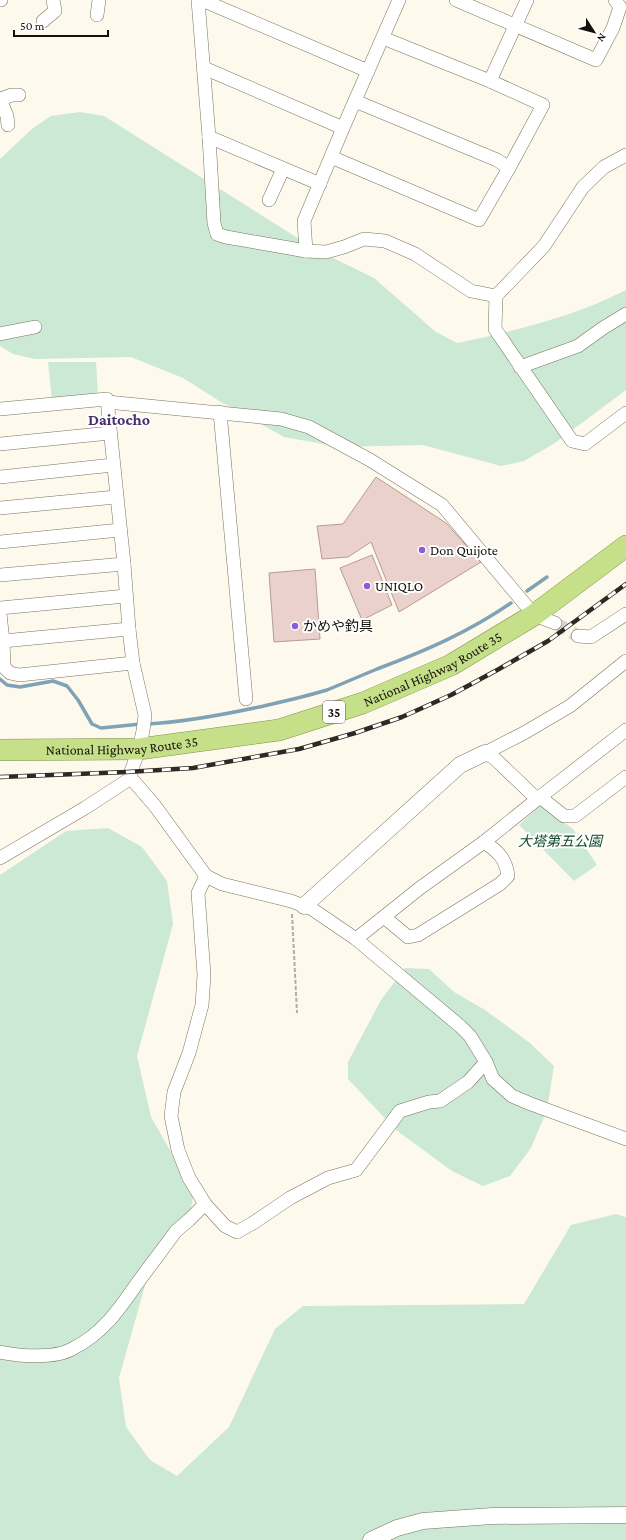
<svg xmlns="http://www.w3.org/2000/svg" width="626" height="1540" viewBox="0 0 626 1540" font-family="'Crimson Pro','Noto Sans JP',serif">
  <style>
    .green { fill: #cbe9d5 }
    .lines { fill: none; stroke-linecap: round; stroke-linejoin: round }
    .stream { stroke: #7fa2b4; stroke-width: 3.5 }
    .building { fill: #ebd1cc; stroke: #b49c97 }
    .minor-tunnel { stroke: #dbd6cb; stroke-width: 13; stroke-dasharray: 13 6; stroke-linecap: butt }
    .minor-casing { stroke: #79725f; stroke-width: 14 }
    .tertiary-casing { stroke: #79725f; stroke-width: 17 }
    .trunk-casing { stroke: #7e934a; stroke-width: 22 }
    .path { stroke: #b0aca2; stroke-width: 2; stroke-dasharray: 4 2; stroke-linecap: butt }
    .minor { stroke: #fff; stroke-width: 13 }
    .tertiary { stroke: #fff; stroke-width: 16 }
    .trunk { stroke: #c6e08a; stroke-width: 21 }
    .rail-casing { stroke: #2e2a23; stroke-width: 4.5 }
    .rail { stroke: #fff; stroke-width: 3; stroke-dasharray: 9; stroke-linecap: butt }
    .poi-dot { fill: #8d5dd6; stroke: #fff; stroke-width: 1.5 }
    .labels { text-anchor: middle; stroke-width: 4; stroke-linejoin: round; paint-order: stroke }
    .shield { fill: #fff; stroke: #5a5853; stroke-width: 1 }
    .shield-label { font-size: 13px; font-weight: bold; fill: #131009 }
    .poi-label { font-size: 14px; fill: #131009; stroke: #fff; text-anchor: start }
    .street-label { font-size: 14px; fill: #131009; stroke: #fff }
    .park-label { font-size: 14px; font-style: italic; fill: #0f482b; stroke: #fff }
    .quarter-label { font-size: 16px; font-weight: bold; fill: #452e69; stroke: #fff }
  </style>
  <rect width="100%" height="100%" fill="#fef9ed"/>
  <g class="green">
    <path d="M80,112L104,116L315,249L374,278L436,332L457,343C515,331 573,317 626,290V390L555,443L524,461L501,466L423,445L340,447L284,437L221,402L183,378L131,357L35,359L13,354L0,346V159L33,128L51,116Z"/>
    <path d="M48,362H96L98,396L52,400Z"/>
    <path d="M541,805L573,829L597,865L574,881L519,825Z"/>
    <path d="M108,828L142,847L167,881L173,924L137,1056L151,1117L194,1192L188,1225L146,1282L119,1378L126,1427L150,1460L177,1476L229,1427L275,1329L303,1306L524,1304L571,1225L616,1214L626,1217V1540H0V875L66,831Z"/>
    <path d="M405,968L429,969L454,992L485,1010L530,1043L554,1066L547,1110L531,1148L510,1176L483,1186L452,1171L396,1130L348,1079V1062L381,1000Z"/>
  </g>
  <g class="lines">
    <g class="stream">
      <path d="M527,591L547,577"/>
      <path d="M0,679L7,685L20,687L53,681L67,686L78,700L92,724L101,728L141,724"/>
      <path d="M147,724C185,722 222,715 259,707C281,702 304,697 327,690C344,683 360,676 377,669C425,651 469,632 511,603"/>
    </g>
  </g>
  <g class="building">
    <path d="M376,477L446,523L481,562L399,612L371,542L348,557L322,559L317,526L343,524Z"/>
    <path d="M372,555L392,605L362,620L340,568Z"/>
    <path d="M315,569L320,639L274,642L269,573Z"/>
  </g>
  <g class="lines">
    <path class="minor-tunnel" d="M555,623L578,636"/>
    <defs>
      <g id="minor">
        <path d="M0,0H1"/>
        <path d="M198,0L209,137L214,223L217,234L226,237L306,251L326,252L344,247L364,239L385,241L415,254L471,291L496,296L544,246L583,187L604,167L626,155"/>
        <path d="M202,0L368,71"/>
        <path d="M456,0L596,60L613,28L620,7L615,0"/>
        <path d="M97,15L99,0"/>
        <path d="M43,21L55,11L53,0"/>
        <path d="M204,68L343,128"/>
        <path d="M490,81L527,0"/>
        <path d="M355,101L497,160L509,168"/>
        <path d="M8,125L7,116L0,99L12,95H19"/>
        <path d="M209,137L320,184"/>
        <path d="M331,157L479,220L509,168L543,105L490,81L383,38"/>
        <path d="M269,200L283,169"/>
        <path d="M306,251L304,221L343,128L399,0"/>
        <path d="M496,296L495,329L572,441L585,444L626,413"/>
        <path d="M0,334L35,327"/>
        <path d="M520,367L578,346L603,328L626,314"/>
        <path d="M107,402L281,419L309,427L370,460L442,505L534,615L555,623"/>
        <path d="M0,409L107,399L124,564L129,629L133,663L145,715L143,731L139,749L131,772V778L155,806L206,876L222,884L291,901L312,909L356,939L460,1026L470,1036L486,1062L493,1079L512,1096L531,1104L626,1139"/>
        <path d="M220,412L246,699"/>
        <path d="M0,444L110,433"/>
        <path d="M0,477L113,465"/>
        <path d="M0,508L116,497"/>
        <path d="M0,542L120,530"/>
        <path d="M0,575L124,564"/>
        <path d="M0,608L126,596"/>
        <path d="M0,614L3,641L129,629"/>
        <path d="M578,636L591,637L626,614"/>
        <path d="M3,641L4,667L10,673L19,675L133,663"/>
        <path d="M485,753L524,733L570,706L626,661"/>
        <path d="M485,753L494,758L537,799"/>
        <path d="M540,797L626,730"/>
        <path d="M0,858L85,808L131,778"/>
        <path d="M206,876L198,893L204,975L202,1005L189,1053L174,1092L171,1116L178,1150L189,1178L205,1204L225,1226L237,1232L253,1223L290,1198L328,1178L356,1170L400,1111L429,1102L440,1101L468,1082L486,1062"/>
        <path d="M384,917L408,937L418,935L500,884L508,876C506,859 498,851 484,842"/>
        <path d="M356,939L420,888L484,842L540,797L564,816H575L626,777"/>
        <path d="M0,1352C19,1356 55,1359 72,1349C102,1334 118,1311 136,1285C149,1267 163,1249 176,1231L189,1220L205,1204"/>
      </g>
      <g id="tertiary">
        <path d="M304,906L460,765L485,753"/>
        <path d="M371,1540L397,1528L423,1521L492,1516L626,1515"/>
      </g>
      <g id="trunk">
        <path id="s1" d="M0,750L139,749L279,730L363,703L451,665L534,615L626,546"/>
      </g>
    </defs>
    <use href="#minor" class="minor-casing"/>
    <use href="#tertiary" class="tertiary-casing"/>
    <use href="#trunk" class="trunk-casing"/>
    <path class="path" d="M292,914L297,1013"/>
    <use href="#minor" class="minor"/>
    <use href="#tertiary" class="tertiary"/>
    <use href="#trunk" class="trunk"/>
    <defs>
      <path id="rail" d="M0,777L127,772L193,768L299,749L355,733L402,717L451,695L499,669L548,641L626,584"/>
    </defs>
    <use href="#rail" class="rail-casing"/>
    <use href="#rail" class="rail"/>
  </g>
  <g class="poi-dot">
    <circle cx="422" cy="550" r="4"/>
    <circle cx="367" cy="586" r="4"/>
    <circle cx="295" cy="626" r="4"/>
  </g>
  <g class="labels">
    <rect class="shield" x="323" y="701" width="22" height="22" rx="3"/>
    <g class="shield-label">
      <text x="334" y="717">35</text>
    </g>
    <g class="poi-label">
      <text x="430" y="555">Don Quijote</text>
      <text x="375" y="591">UNIQLO</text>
      <text x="303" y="631">かめや釣具</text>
    </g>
    <g class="street-label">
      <text dy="5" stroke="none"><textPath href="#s1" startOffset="446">National Highway Route 35</textPath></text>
      <text dy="5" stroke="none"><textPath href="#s1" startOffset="122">National Highway Route 35</textPath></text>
    </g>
    <g class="park-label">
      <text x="560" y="846">大塔第五公園</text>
    </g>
    <g class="quarter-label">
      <text x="119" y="425">Daitocho</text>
    </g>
  </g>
  <g transform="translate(594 32) rotate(126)" stroke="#ffffff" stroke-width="3" paint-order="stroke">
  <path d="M0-3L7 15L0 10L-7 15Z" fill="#131009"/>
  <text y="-6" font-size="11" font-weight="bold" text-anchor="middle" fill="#131009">N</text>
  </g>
  <path d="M14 30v6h94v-6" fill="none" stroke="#131009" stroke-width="2"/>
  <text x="20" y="30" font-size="12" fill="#131009" stroke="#ffffff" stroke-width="3" paint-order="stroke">50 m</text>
</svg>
